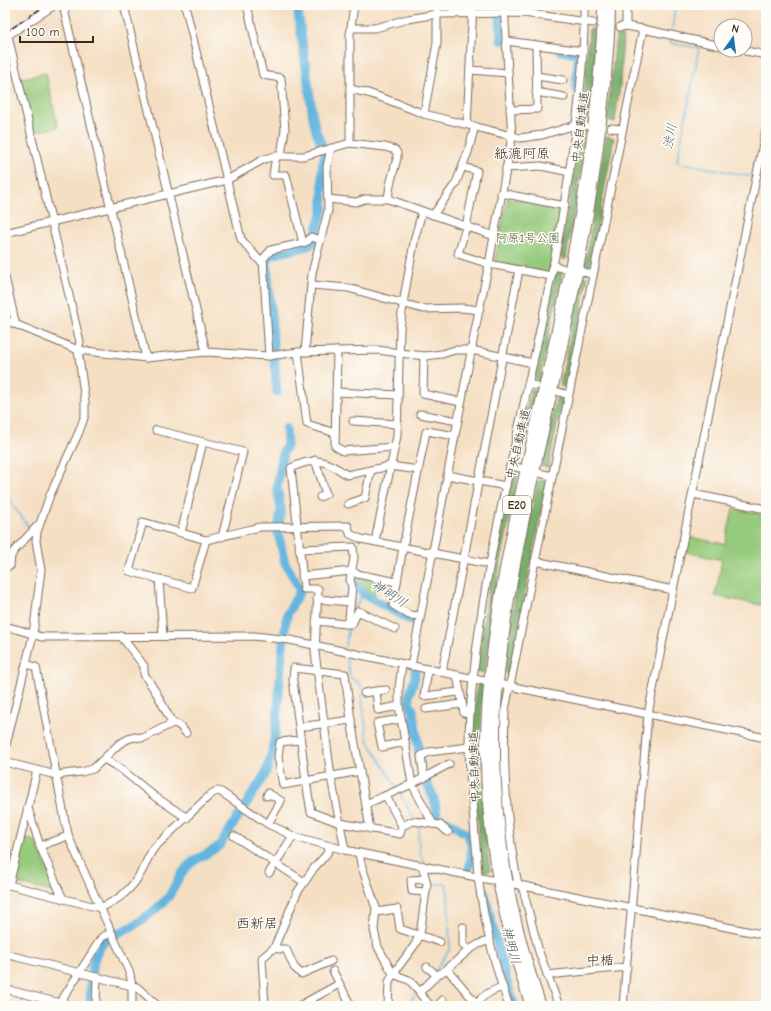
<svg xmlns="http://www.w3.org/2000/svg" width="771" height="1011" viewBox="0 0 771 1011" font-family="'Comic Neue','Klee One',sans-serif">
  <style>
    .green { fill: #96ca7b; stroke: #687a4c }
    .forest { fill: #78ae6b; stroke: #5a6c44 }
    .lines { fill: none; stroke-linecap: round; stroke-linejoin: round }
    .stream { stroke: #64b5df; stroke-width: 1.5 }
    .river { stroke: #64b5df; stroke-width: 9 }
    .minor-casing { stroke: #7c6958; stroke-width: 9 }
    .highway-casing { stroke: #7c6958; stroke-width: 12 }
    .minor { stroke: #fff; stroke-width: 7 }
    .highway { stroke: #fff; stroke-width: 10 }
    .rail { stroke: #3b2a1e; stroke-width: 1.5; stroke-dasharray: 6 3; stroke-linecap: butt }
    .labels { text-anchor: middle; stroke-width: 3; stroke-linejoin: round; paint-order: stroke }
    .shield { fill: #fdfcf7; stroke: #75695f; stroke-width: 1 }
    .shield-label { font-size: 11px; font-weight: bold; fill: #3b2a1e }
    .street-label { font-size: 12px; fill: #3b2a1e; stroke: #fdfcf7 }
    .park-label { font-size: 12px; fill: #565a3a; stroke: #fdfcf7 }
    .water-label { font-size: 13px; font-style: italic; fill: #495b62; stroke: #fdfcf7 }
    .quarter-label { font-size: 14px; fill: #3b2a1e; stroke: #fdfcf7 }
  </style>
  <rect width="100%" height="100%" fill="#fdfcf7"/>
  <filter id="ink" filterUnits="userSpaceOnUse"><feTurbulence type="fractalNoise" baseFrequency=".025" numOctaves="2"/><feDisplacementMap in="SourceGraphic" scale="8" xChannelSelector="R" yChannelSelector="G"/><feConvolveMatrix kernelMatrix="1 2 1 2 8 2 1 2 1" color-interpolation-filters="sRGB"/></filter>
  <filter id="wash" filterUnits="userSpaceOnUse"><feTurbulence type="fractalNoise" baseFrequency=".012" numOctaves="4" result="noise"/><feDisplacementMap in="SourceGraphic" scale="16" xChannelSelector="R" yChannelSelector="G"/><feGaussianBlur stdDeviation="0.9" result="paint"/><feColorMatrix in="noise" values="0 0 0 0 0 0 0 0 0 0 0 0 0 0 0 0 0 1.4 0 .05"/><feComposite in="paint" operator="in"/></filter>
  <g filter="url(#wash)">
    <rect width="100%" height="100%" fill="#f5dfc3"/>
    <g class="green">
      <path d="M46,73L58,127L31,133L18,79Z"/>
      <path d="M508,198L561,207L549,273L496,263L495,260Z"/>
      <path d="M733,509L766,515V606L715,596L722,560L686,552L689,537L725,544Z"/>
      <path d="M355,576L377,581L374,599L366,594L354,582Z"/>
      <path d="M24,838L35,841L57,890L55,893L16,883L14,881Z"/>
    </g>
    <g class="forest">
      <path d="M589,29H597L590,121L581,118L584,100Z"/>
      <path d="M616,35L623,36L620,85L615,122L607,120Z"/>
      <path d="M581,132L587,133L566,259H562L560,254Z"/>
      <path d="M606,136L614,138L590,266L585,265Z"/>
      <path d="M556,272L562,273L539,383L533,377Z"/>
      <path d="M582,276L588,277L566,387L560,386Z"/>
      <path d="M531,389L537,390L521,458L516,457Z"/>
      <path d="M557,395L563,397L548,468L541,466Z"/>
      <path d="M512,472L518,474L495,593L485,673L477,672L488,590L498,537Z"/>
      <path d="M538,480L547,481L509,675L505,673L516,587Z"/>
      <path d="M484,683C476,746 482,809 490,871L485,872L482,869L474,778L473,732L477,685Z"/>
    </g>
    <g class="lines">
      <g class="stream">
        <path d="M672,31L675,5"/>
        <path d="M671,40L670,43L699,48L677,162L754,177"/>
        <path d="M758,178L766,179"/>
        <path d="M5,486L12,504L30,529"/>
        <path d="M354,611L363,593"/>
        <path d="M345,647L349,626"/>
        <path d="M346,655L350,677L361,685V691"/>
        <path d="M362,695L367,739L397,788"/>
        <path d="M400,793L414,819"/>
        <path d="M420,825C417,840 418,848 424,862"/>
        <path d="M430,884H446L448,894L450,949L435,971"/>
        <path d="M416,1006L412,999L416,993"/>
      </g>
      <g class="river">
        <path d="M500,5V8"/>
        <path d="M500,17L501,40L502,41"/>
        <path d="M561,51L578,54L576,89"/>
        <path d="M277,392L267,265L268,259L272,255L309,246L313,242L323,210L322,168L325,152L316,131L313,118L298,12L299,5"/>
        <path d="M352,582L365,595L408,619L417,621"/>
        <path d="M415,671V677L409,696L410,704L413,710L418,744L420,765"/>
        <path d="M424,780C433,792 436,803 437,818L451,823L462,831L467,833C474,847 471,857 468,872"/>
        <path d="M484,891L505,975L514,1006"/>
        <path d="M90,1006C91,988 89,965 99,949C108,933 126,932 139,922C149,915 161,906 169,896C175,886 179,876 187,867C196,857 210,854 220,845L266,773C277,742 277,711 280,679C281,659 284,640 286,620L288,613L300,591L296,582L285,563L278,532L281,509L277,487L283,452L287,445L286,428"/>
      </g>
    </g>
  </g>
  <g filter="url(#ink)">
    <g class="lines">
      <defs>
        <g id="minor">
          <path d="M63,5L146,358"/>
          <path d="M124,5L206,352"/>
          <path d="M185,5L241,239L259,260L263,263"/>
          <path d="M247,5L263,75L281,78L285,130L281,155"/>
          <path d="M626,26V5"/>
          <path d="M620,27L626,26L643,29L721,46"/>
          <path d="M351,28H375L408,19L437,14L524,13L593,23"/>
          <path d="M5,37L55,5"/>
          <path d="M506,41L583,51"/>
          <path d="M741,50L766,55"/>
          <path d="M470,70L508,73"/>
          <path d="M536,76L563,80"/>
          <path d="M350,89L368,93L391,101L424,114L520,138L542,135L576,125L585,126"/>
          <path d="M536,92L564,97"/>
          <path d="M510,110L537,109L536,45"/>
          <path d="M424,114L437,43V5"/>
          <path d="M467,124L473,5"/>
          <path d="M611,128L622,129"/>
          <path d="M350,143V34L354,5"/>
          <path d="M276,156L273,175H286L303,243"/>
          <path d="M463,167L477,171L466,227L458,254L489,264L551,276"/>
          <path d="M506,168L541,166L570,172"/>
          <path d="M501,193L565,206"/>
          <path d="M328,199L356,202L365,199H388L494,236"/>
          <path d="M433,215L456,183L468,152L475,126"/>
          <path d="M5,233L227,180L264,159L276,156H304L350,143L385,147L395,150L397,153V158L390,185L388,199"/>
          <path d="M553,266L562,268"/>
          <path d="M584,272L593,275"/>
          <path d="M5,277L15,321L14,324"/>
          <path d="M312,285L348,288L423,309L462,308L479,310"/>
          <path d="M5,320L78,350L146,358L206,352L269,356L298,352L377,350L424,356L442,354L455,350H471L533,363"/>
          <path d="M337,351L335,446L343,451L394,447"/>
          <path d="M298,352L307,424L335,433"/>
          <path d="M305,352L312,273L328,211L327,167L331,148"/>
          <path d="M269,356L263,259L271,250L303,243L308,241L311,237L321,240"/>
          <path d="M424,356L423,394L461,402"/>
          <path d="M528,384L536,386"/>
          <path d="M336,392L398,395"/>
          <path d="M559,392L568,395"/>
          <path d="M420,414L458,421"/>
          <path d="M353,421L397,424"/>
          <path d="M156,430L243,452L222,537"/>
          <path d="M315,460L326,494L320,497"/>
          <path d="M510,466L520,468"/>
          <path d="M539,473L552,476"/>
          <path d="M447,475L506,486"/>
          <path d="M693,494L766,509"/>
          <path d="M348,504L365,498L371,470"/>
          <path d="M181,533L203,442"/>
          <path d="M206,540L192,588L129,571L143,522L206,540L260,527L348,526L350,534L361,539L489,564"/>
          <path d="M375,541L397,436L400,329L404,298L415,237L422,212"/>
          <path d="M299,549L353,547L354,558L350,580L352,587L349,618L346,624L316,621"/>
          <path d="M535,561L673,590"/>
          <path d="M5,567L10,566L11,556L14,551L38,525"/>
          <path d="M302,576L352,571L357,574L397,582"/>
          <path d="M159,579L163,636"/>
          <path d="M317,599L350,602"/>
          <path d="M420,616L409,615L393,605L403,547L426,432L427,431L455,436"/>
          <path d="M346,624H352L358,611L395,629"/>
          <path d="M5,627C18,628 29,634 42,637L254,636L290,640L484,681"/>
          <path d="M121,636L144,666V674L157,694L170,719L173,723L179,725L186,733"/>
          <path d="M26,664L36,667L65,821L69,838L130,974L132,986V1006"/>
          <path d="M402,664L399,688V706L412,784L433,824"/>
          <path d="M411,666L479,310L489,264L512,137L504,5"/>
          <path d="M428,670L424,696L459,692"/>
          <path d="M442,672L519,270"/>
          <path d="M457,675L464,713L470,715"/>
          <path d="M504,685L766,738"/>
          <path d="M376,691L386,690"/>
          <path d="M364,693L376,691L378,710L399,706"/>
          <path d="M426,709L461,704"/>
          <path d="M401,719L377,723L382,747L405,742"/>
          <path d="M299,727L351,720"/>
          <path d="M300,740L280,742L278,757L283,785L360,771"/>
          <path d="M5,749L33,635L41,570L36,541L37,532L50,495L79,432L85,415V401L78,350L80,342L8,36"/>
          <path d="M104,759L121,769L154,796L187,818"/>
          <path d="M5,762L56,775L81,772L93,769L119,744L128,739L134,737L143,738L173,723"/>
          <path d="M424,778L421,756L429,752L469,747"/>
          <path d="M267,796L268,793L281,801L268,824"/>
          <path d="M386,796L402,826"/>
          <path d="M366,804L412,784L449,764"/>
          <path d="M28,808L40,846L63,899"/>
          <path d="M370,829L351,720L345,674L294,668L293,680L306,781L311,812L340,823L400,834L402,826L413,821L440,825L448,832"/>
          <path d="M234,836L304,882"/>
          <path d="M40,846L68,836"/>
          <path d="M345,850L331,777L315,652L318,589H304L291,468C315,456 326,460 347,475L390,466L419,470"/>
          <path d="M359,853L361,864L376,908L374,930L378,947L393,974L409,980L420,992"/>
          <path d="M269,873L293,836"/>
          <path d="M425,879L411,880L412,891L426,892"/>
          <path d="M5,884L100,908C121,899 132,889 143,869C147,861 149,854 155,847L211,794L217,791L221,792L268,824L293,836L345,850L491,880"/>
          <path d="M514,884L766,935"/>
          <path d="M518,884C506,827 503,769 505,710L643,29"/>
          <path d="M9,885L37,770"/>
          <path d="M522,885L539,952L559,1006"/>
          <path d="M376,912L397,909L400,929L440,942"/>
          <path d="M463,927V945L469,950"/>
          <path d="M274,948L280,949H286L294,967L301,974L331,961"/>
          <path d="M5,954L132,986L137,987L158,1006"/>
          <path d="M427,967L433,972L436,976"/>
          <path d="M447,969L476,1003C484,995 491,990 503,987"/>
          <path d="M333,971L351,1006"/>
          <path d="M547,975L627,967"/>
          <path d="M5,989L72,1006"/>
          <path d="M58,1006L102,937L111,933"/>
          <path d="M96,1006L97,977"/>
          <path d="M265,1006L262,958L274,948L297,893L314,868L325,856L331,847"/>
          <path d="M299,1006L339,984"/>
          <path d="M388,1006L389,982L393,974L414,946L420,935L427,884L422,865"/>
          <path d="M431,1006L420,994V992L436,976L447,969L469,950L479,944L490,940"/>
          <path d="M437,1006L443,1000"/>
          <path d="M509,1006C494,965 484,920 478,877C477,864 477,850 475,836C472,796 467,755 470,714C476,627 493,542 512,458C533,361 556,265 570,167C578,113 585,60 584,5"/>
          <path d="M623,1006L648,714L766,129"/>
        </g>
        <g id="highway">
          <path d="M531,1006C501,918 484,828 486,735C489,631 512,529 535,428C559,323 583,219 595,112C599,76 603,41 603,5"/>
          <path d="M541,1006C510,916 494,832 495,736C495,707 498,678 502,649C511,573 528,498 545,423C568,320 591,217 602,112C606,77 610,41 610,5"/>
        </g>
      </defs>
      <use href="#minor" class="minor-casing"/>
      <use href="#highway" class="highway-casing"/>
      <use href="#minor" class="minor"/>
      <use href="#highway" class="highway"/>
      <path class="rail" d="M5,33L46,5"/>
    </g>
  </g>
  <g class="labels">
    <rect class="shield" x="503" y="496" width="28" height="18" rx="3"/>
    <g class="shield-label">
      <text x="517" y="509">E20</text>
    </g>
    <g class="street-label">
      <text transform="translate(580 127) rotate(-83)" y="4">中央自動車道</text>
      <text transform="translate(518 444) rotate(-77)" y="4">中央自動車道</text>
      <text transform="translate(474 767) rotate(-91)" y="4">中央自動車道</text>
    </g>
    <g class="park-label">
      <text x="528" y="242">阿原1号公園</text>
    </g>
    <g class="water-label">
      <text transform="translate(669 136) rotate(-79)" y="5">渋川</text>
      <text transform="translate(390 593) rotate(32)" y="5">神明川</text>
      <text transform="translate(512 945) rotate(75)" y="5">神明川</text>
    </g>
    <g class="quarter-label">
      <text x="522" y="158">紙漉阿原</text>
      <text x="257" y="928">西新居</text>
      <text x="600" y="965">中楯</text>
    </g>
  </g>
  <rect width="771" height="1011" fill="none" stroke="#fdfcf7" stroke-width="20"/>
  <g transform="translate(733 38) rotate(14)"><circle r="19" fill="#fdfcf7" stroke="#afa8a0"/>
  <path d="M0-3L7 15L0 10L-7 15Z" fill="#1f6fb2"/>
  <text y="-6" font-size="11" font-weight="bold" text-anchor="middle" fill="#3b2a1e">N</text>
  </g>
  <path d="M20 36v6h73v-6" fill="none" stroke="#3b2a1e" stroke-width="2"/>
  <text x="26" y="36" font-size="12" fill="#3b2a1e" stroke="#fdfcf7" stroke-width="3" paint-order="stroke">100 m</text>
</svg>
